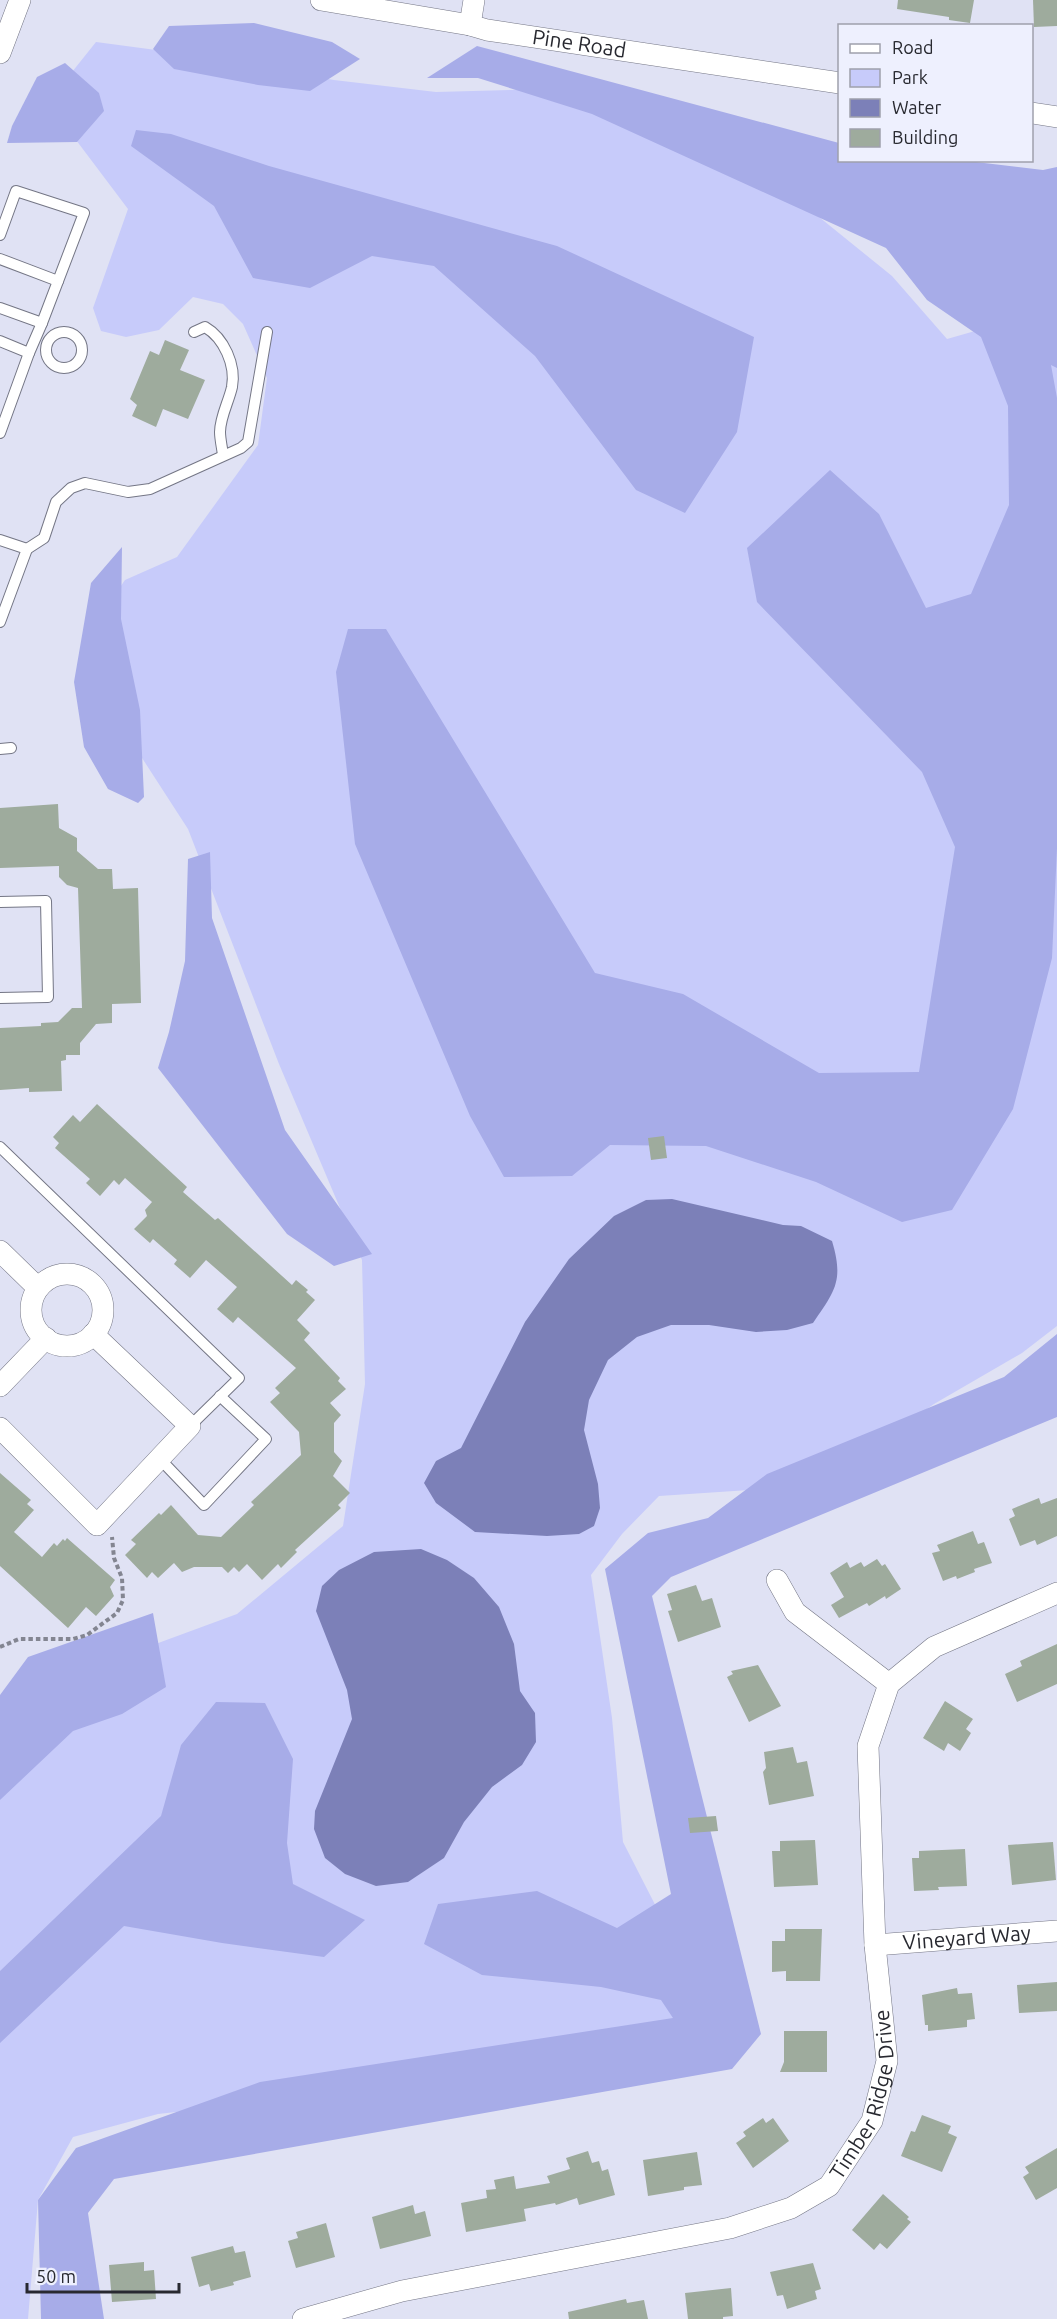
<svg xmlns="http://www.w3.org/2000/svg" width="1057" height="2319" viewBox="0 0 1057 2319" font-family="Ubuntu,sans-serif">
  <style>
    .green { fill: #c7cbfa }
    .forest { fill: #a7ace8 }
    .water { fill: #7c80b8 }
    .building { fill: #9eab9d }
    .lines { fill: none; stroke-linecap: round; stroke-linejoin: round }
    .service-casing { stroke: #747685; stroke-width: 12 }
    .minor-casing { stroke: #747685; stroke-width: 22 }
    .path { stroke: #838591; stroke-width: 4; stroke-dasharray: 4.5 3; stroke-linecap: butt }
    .service { stroke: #fff; stroke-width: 10 }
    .minor { stroke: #fff; stroke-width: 21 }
    .labels { text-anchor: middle; stroke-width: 4.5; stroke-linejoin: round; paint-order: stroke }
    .street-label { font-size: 21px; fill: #282930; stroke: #eef0fe }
  </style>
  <rect width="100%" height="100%" fill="#e0e2f4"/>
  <path class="green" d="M96,42L171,52L334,80L436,92L547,89L777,183L892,276L947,339L996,325L1057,295V1326L1022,1353L934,1404L849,1463L749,1490L659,1496L622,1534L591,1575L612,1718L623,1842L689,1971L696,2034L357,2092L158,2114L73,2137L38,2200L28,2319H0V1759L85,1670L237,1614L343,1526L365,1384L362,1260L279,1064L188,829L122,727L105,609L125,580L177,557L258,445L267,378L243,324L223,304L193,297L159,330L126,337L101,331L93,308L128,209L70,132L72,72Z"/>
  <g class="forest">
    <path d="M254,23L332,42L360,59L310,91L258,85L174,69L153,49L169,26Z"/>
    <path d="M477,46L839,143L840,160H959L1043,170L1057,167V368L1051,365L1057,398V848L1052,958L1013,1109L952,1210L902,1222L816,1182L706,1146L610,1145L572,1176L504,1177L470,1116L355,844L336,672L348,629H386L595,973L683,994L819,1073L919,1072L955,847L922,772L757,602L747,548L830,470L879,514L926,608L971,594L1009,505L1008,406L981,337L927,300L886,248L592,114L478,78H427Z"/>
    <path d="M65,63L99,93L104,111L77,142L7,143L12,126L37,77Z"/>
    <path d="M136,130L171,134L269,166L557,246L754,337L737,432L685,513L636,490L535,356L434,266L372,256L310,288L253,278L214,206L131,146Z"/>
    <path d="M122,547L121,619L140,710L144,797L138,803L108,789L84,747L74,682L91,583Z"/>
    <path d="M210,852L212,918L285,1130L372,1254L334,1266L287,1234L158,1068L169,1032L185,961L188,859Z"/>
    <path d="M1057,1334V1417L671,1577L652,1596L761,2034L732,2069L114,2179L88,2213L104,2319H41L38,2200L76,2148L260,2082L673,2018L661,2000L601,1987L482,1975L424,1944L438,1904L537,1891L617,1928L671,1894L605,1569L648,1533L708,1518L767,1474L1004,1377Z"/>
    <path d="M153,1613L166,1687L122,1714L73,1731L0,1800V1695L28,1657Z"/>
    <path d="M216,1702L265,1703L293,1759L287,1843L293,1884L365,1920L324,1957L222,1943L124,1926L0,2043V1971L161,1816L181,1745Z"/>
  </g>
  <g class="water">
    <path d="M672,1199L783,1225L801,1226L832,1241C844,1281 835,1291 813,1323L787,1330L756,1332L709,1325H671L637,1337L608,1360L589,1400L584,1430L598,1484L600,1508L594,1526L579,1534L547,1536L475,1532L436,1503L424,1483L436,1461L461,1448L525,1322L569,1259L614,1216L646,1200Z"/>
    <path d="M421,1549L447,1560L474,1578L499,1607L514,1644L520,1691L535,1713L536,1742L522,1765L492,1787L464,1822L444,1858L408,1882L376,1886L345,1874L325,1858L314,1829L315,1811L352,1719L347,1690L316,1611L322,1586L339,1570L374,1552Z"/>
  </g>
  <g class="building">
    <path d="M898,0H974L970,23L949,20V17L897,9Z"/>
    <path d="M1033,0H1057V26L1034,27Z"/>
    <path d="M165,340L189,350L180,370L205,380L188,419L163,409L156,427L132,416L137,405L130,399L150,351L159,355Z"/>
    <path d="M58,804L59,828L77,838V851L98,869H112L113,889L138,888L141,1003L112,1004V1023L96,1024L80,1043V1055H66V1060L61,1061L62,1091L29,1092V1088L0,1090V1028L41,1026V1023L58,1022L72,1008H82L78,888L67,885L59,877V866L0,868V808Z"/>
    <path d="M97,1104L187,1187L183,1192L215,1220L218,1218L292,1285L296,1280L308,1290L306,1292L315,1300L297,1320L310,1333L304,1340L340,1378L338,1381L346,1389L330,1403L341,1415L334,1423V1452L342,1461L333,1476L350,1493L338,1505L341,1508L295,1550L297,1552L281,1568L278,1564L262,1580L247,1564L239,1572L234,1567L228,1573L222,1567H194L182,1572L174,1563L158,1578L152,1572L147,1578L125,1555L136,1544L131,1540L159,1513L161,1515L171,1505L198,1535L221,1537L254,1505L251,1502L301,1455L299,1432L270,1402L280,1393L275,1388L296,1368L238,1317L233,1323L217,1309L237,1287L206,1260L190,1278L174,1264L177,1260L153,1239L150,1243L134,1229L147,1216L145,1210L152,1202L125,1178L119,1185L114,1180L100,1196L86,1183L90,1179L55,1148L59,1143L53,1137L73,1115L80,1122Z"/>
    <path d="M664,1136L667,1158L651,1160L648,1138Z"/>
    <path d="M0,1473L31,1500L27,1504L34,1510L14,1532L42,1557L54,1543L57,1546L63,1539L65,1541L67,1538L115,1580L110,1587L114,1596L96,1616L86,1607L68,1628L0,1566Z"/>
    <path d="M1039,1498L1041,1504L1057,1498V1536L1037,1545L1035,1540L1020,1546L1009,1519L1015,1516L1012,1509Z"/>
    <path d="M973,1531L978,1544L984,1542L992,1563L974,1569L975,1572L957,1579L956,1576L943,1581L932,1553L940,1551L937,1545Z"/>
    <path d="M877,1559L882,1566L885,1564L901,1589L886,1599L885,1596L869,1606L867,1603L839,1618L831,1605L844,1597L830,1573L847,1562L850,1568L861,1562L864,1567Z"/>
    <path d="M696,1585L702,1601L712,1598L721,1627L678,1642L668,1611L672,1610L667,1594Z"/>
    <path d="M1057,1644V1684L1017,1702L1005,1674L1022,1666L1020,1661Z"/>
    <path d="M758,1665L781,1706L749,1722L727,1677L733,1674L731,1671Z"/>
    <path d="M945,1701L973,1719L966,1729L971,1733L960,1751L948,1743L944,1751L923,1738Z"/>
    <path d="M793,1747L797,1763L807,1761L814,1796L769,1805L763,1772L766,1768L764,1752Z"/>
    <path d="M716,1816L718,1831L690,1833L688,1818Z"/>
    <path d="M815,1840L818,1885L774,1887L772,1851H780V1841Z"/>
    <path d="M1053,1842L1056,1880L1012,1885L1008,1845Z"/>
    <path d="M965,1849L967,1886L938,1887L939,1890L914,1891L912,1858H919V1851Z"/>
    <path d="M785,1929H822L820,1981H786V1971L772,1972V1941H785Z"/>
    <path d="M1057,1982V2011L1019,2013L1017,1985Z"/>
    <path d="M957,1988L958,1994L972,1993L975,2019L967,2020V2027L928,2031V2025H925L922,1995Z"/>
    <path d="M784,2031H827V2072H780L784,2062Z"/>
    <path d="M922,2115L951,2126L948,2133L957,2137L942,2172L901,2156L911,2131L915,2132Z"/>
    <path d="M763,2118L766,2123L773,2118L789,2141L753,2168L736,2143L746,2136L743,2132Z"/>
    <path d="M1057,2148V2188L1036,2200L1023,2177L1029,2173L1025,2167Z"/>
    <path d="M588,2151L592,2163L599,2161L602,2171L608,2169L615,2195L579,2205L577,2198L556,2205L555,2203L524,2209L526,2221L466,2232L461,2203L487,2198L486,2190L496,2189L494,2180L514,2176L516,2189L550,2183L547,2176L570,2169L566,2158Z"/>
    <path d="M697,2152L702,2185L684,2187V2190L648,2196L643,2160Z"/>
    <path d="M883,2194L909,2217L907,2219L911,2222L887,2249L880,2243L874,2250L852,2230Z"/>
    <path d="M413,2205L415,2214L425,2211L431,2236L380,2249L372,2217Z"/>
    <path d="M326,2223L335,2257L296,2268L288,2241L298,2238L296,2232Z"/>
    <path d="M233,2246L235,2253L245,2251L251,2277L233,2282L234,2285L211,2291L209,2284L199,2287L191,2257Z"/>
    <path d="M144,2262V2271L154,2270L156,2299L112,2302L109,2265Z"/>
    <path d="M813,2263L821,2289L815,2291L817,2299L787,2309L783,2295L777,2296L770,2272Z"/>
    <path d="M731,2288L733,2316L723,2317V2319H688L685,2293Z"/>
    <path d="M626,2299L627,2303L644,2300L648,2319H569L568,2312Z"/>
  </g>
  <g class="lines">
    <defs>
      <g id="service">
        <path d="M0,235L16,191L84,213L42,323"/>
        <path d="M0,259L58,281"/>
        <path d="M0,308L42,323L29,353L0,341"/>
        <path d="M194,332L205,327C224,338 236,365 232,387C229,401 220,417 220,432C220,439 222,447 223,455"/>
        <circle cx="64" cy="350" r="18"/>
        <path d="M0,433L29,353"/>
        <path d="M0,540L27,549L0,622"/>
        <path d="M27,549L44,538L56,502L71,488L85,483L128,492L150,489L241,448L248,442L267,332"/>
        <path d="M0,749L11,748"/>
        <path d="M0,902L46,901L48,997L0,998"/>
        <path d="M0,1147L239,1378L190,1426"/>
        <path d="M159,1458L204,1505L266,1439L220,1396"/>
      </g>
      <g id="minor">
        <path id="s1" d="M321,0L470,25L487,30L840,83"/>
        <path d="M470,25L474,0"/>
        <path d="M0,53L20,0"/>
        <path d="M1032,113L1057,117"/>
        <path d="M0,1251L38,1288"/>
        <circle cx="67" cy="1310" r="36"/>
        <path d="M0,1386L46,1338"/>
        <path d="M0,1428L97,1525L190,1426L93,1334"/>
        <path d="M777,1580L795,1612L889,1684"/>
        <path id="s2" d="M875,1945L1057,1931"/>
        <path id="s3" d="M303,2319L402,2291L730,2228L791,2208L829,2186L872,2121L887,2061L875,1945L868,1746L889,1684L934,1647L1057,1593"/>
      </g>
    </defs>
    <use href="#service" class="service-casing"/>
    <use href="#minor" class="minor-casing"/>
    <path class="path" d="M0,1647L19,1639H73L87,1635L117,1613L123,1600L122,1578L114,1558L112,1537"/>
    <use href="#service" class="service"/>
    <use href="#minor" class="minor"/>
  </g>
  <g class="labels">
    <g class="street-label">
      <text dy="7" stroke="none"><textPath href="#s1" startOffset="262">Pine Road</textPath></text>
      <text dy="7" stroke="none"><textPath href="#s2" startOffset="92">Vineyard Way</textPath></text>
      <text dy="7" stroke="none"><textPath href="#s3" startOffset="646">Timber Ridge Drive</textPath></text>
    </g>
  </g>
  <rect x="838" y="24" width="195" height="138" fill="#eef0fe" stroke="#9fa0ac" stroke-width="1.5"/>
  <rect x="850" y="44" width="30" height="9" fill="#ffffff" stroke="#9fa0ac" stroke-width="1.5"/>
  <text x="892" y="54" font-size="18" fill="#282930">Road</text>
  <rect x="850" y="69" width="30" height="18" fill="#c7cbfa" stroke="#9fa0ac" stroke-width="1.5"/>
  <text x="892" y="84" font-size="18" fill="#282930">Park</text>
  <rect x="850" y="99" width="30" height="18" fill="#7c80b8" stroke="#9fa0ac" stroke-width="1.5"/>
  <text x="892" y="114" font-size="18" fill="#282930">Water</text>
  <rect x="850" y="129" width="30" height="18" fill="#9eab9d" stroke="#9fa0ac" stroke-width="1.5"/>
  <text x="892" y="144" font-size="18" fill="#282930">Building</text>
  <path d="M27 2283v9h152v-9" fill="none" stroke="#282930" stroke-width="3"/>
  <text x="36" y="2283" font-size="18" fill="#282930" stroke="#eef0fe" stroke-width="4.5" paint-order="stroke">50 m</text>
</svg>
